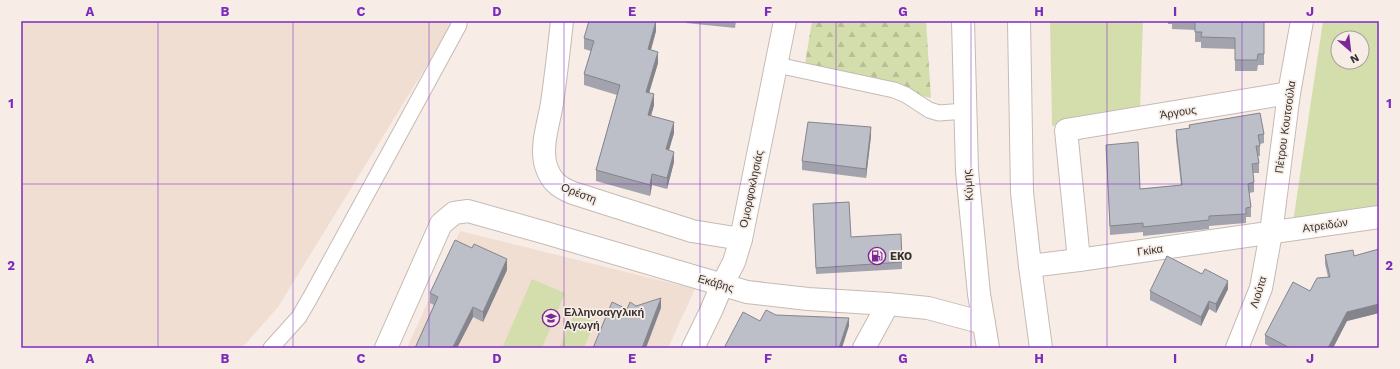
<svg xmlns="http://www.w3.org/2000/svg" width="1400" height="369" viewBox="0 0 1400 369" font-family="'Work Sans',sans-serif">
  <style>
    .built { fill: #f0ded3 }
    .grass { fill: #d4deac; fill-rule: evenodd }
    .forest { fill: url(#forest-firs) }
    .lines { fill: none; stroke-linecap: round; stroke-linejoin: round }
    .service-casing { stroke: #c5bbb4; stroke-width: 17 }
    .minor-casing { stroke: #c5bbb4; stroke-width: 24 }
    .primary-casing { stroke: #c5bbb4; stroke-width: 24 }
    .service { stroke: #fff; stroke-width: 15 }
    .minor { stroke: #fff; stroke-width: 22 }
    .primary { stroke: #fff; stroke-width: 22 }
    .wall { fill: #a2a3ac }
    .shaded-wall { fill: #84858c }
    .building { fill: #bcbec8; stroke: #84858c }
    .grid { fill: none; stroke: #7b2cbf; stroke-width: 1; stroke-opacity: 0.55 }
    .labels { text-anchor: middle; stroke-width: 3.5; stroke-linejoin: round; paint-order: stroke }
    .street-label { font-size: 11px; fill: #35312e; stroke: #f7ece6 }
    .poi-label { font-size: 11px; font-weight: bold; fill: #35312e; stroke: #f7ece6; text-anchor: start }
    .neatline { fill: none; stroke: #7b2cbf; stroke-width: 1.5 }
    .grid-label { font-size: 13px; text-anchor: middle; font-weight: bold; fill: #7b2cbf }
  </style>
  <defs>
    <pattern id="forest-firs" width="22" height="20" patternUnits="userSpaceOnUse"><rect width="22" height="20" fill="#d4deac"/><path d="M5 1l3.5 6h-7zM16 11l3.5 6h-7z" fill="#b7bf94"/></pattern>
  </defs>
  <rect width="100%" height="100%" fill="#f7ece6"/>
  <g class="built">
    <path d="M21,21H454L278,307L242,348H21Z"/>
    <path d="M460,231L695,289L668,348H407Z"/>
  </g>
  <g class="grass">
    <path d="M1050,21H1143L1140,108L1052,126Z"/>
    <path d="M1323,21H1379V215L1292,229ZM1338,38H1362V62H1338Z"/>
    <path d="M532,279L565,293L542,348H506L503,346Z"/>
    <path d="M575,313L595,322L584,348H559Z"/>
  </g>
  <path class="forest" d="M812,21H926L931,98L804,70Z"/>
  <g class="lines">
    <defs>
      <g id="service">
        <path d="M777,65L894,90L906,95L929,110L939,113L965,111"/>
        <path d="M271,348L299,317L310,298L459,25V21"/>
      </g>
      <g id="minor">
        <path d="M562,21C559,48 556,76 552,103C549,123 540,146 546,166C551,181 558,187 573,193L692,231L741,239"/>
        <path d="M1079,260L1066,130L1289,93"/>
        <path d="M1030,266L1079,260L1379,217"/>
        <path d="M386,348L441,224L454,213L468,211L546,233L747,292L808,299L888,304L928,308L984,323"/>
        <path d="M693,348L711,311L722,285L734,262L741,239L785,21"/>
        <path d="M864,348L888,304"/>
        <path d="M1237,348L1261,288L1271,233L1289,93L1302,21"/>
      </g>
      <g id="primary">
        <path d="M963,21L967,171L979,294L988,348"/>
        <path d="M1019,21L1022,192L1030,266L1041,348"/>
      </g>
    </defs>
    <use href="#service" class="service-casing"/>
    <use href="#minor" class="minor-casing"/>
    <use href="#primary" class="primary-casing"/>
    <use href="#service" class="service"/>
    <use href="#minor" class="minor"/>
    <use href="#primary" class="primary"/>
  </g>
  <g class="wall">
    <path d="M686,21H736L735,28L686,23Z"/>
    <path d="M1168,21H1264V65H1258L1257,71H1235V49L1201,48V42H1195V30L1172,29V24H1168Z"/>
    <path d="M656,31L651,50L658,63L649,93L654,105L651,116L674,133L669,150L674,162L667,189L652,185L650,196L596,181V170L617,95L584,85V74L591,51L584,49V38Z"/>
    <path d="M1176,130L1264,134V143L1260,144V156H1258L1259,163V173H1253L1254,182V192L1249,193L1251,207V217H1246V223L1209,226V229L1143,236V232L1110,235L1106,145L1140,189L1181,185L1176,140Z"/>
    <path d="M871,136L866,178L802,170V161Z"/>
    <path d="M813,204L851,237L902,262V269L816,274Z"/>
    <path d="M472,248L507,270L483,322L473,317L457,348H415L434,305L430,303V293Z"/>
    <path d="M1379,249V313L1347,321L1333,348H1273L1265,344V335L1310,291L1328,277L1325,264V255L1354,256Z"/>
    <path d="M1228,289L1216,313L1209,309L1201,326L1150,300V291Z"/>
  </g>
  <g class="shaded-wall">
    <path d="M656,21V31L648,60V49Z"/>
    <path d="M658,52V63L646,103V92Z"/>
    <path d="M654,94V105L648,126V115Z"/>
    <path d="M674,122V133L666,160V149Z"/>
    <path d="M871,127V136L866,178V169Z"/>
    <path d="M674,152V162L667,189V178Z"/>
    <path d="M652,174V185L650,196V185Z"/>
    <path d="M507,259V270L483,322V312Z"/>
    <path d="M1228,281V289L1216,313V304Z"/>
    <path d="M661,298V308L646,348H642Z"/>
    <path d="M1209,301V309L1201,326V317Z"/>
    <path d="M1379,304V313L1347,321L1333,348H1328L1347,312Z"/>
    <path d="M473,307V317L457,348H453Z"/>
    <path d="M849,318V326L842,348H839Z"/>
  </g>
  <g class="building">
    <path d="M589,21H656L648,49L658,52L646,92L654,94L648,115L674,122L666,149L674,152L667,178L652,174L650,185L596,170L620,85L584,74L594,41L584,38Z"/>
    <path d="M1195,21H1264V54H1258L1257,60H1235V38L1201,37L1202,32H1195Z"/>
    <path d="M1260,113L1264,134L1258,135L1260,146H1256L1259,163L1252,164L1254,182L1248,184L1251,207L1246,208V214L1209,216V220L1143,227V223L1110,226L1106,145L1138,142L1140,189L1182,185L1176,130L1190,128L1189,125Z"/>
    <path d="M808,122L871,127L866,169L802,161Z"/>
    <path d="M849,202L851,237L901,234L902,262L816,268L813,204Z"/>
    <path d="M455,240L472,248L474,244L507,259L483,312L473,307L453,347L456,348H415L438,297L430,293Z"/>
    <path d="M1379,249V304L1347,312L1328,348H1290L1265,335L1293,282L1310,291L1317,278L1330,277L1325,255L1353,250L1354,256Z"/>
    <path d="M1167,256L1202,274L1205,269L1228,281L1216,304L1209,301L1201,317L1150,291Z"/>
    <path d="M661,298L642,348H593L612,302L627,309L630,302L636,306Z"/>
    <path d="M766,310L776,315L849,318L839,348H724L743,312L760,321Z"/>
  </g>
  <path class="grid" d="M158,21V348M293,21V348M429,21V348M564,21V348M700,21V348M836,21V348M971,21V348M1107,21V348M1242,21V348M21,184H1379"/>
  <defs>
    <symbol id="fuel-ring" viewBox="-11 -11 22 22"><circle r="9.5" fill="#f7ece6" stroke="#7b2797" stroke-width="1.5"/><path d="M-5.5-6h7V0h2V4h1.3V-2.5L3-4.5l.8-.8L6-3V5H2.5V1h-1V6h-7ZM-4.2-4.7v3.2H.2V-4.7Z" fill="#7b2797"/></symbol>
    <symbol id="school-ring" viewBox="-11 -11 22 22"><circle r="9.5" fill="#f7ece6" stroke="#7b2797" stroke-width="1.5"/><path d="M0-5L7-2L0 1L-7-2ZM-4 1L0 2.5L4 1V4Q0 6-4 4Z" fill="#7b2797"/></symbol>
  </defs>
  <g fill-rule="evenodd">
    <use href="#fuel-ring" x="867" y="246" width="20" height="20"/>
    <use href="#school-ring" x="541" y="308" width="20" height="20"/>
  </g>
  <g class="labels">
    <g class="street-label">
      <text transform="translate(1178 112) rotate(-9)" y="4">Άργους</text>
      <text transform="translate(1285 127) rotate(-82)" y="4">Πέτρου Κουτσούλα</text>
      <text transform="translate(968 185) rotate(-95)" y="4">Κύμης</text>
      <text transform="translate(751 189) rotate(-78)" y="4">Ομορφοκλησιάς</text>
      <text transform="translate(579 193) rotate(21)" y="4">Ορέστη</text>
      <text transform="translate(1325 225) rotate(-8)" y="4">Ατρειδών</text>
      <text transform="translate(1150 250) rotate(-8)" y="4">Γκίκα</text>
      <text transform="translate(716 283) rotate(16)" y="4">Εκάβης</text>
      <text transform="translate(1258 292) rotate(-73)" y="4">Λιούτα</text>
    </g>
    <g class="poi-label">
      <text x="890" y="260">EKO</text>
      <text x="564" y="316">Ελληνοαγγλική<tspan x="564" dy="13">Αγωγή</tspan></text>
    </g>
  </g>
  <rect width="1400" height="369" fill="none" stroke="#f7ece6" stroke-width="44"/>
  <g transform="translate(1350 50) rotate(152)"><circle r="19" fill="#f7ece6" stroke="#a9a19c"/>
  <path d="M0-3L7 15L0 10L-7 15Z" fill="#7b2797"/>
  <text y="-6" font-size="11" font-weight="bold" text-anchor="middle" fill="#35312e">N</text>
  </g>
  <rect x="22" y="22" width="1356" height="325" class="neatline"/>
  <g class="grid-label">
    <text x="90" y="16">A</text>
    <text x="225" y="16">B</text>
    <text x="361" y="16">C</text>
    <text x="497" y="16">D</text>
    <text x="632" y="16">E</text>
    <text x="768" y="16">F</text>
    <text x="903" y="16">G</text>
    <text x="1039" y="16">H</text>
    <text x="1175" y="16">I</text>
    <text x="1310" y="16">J</text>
    <text x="11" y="108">1</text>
    <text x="1389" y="108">1</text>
    <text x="11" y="270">2</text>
    <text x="1389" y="270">2</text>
    <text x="90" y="363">A</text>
    <text x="225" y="363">B</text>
    <text x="361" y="363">C</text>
    <text x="497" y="363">D</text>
    <text x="632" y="363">E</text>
    <text x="768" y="363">F</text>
    <text x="903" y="363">G</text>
    <text x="1039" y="363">H</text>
    <text x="1175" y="363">I</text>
    <text x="1310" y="363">J</text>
  </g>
</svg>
